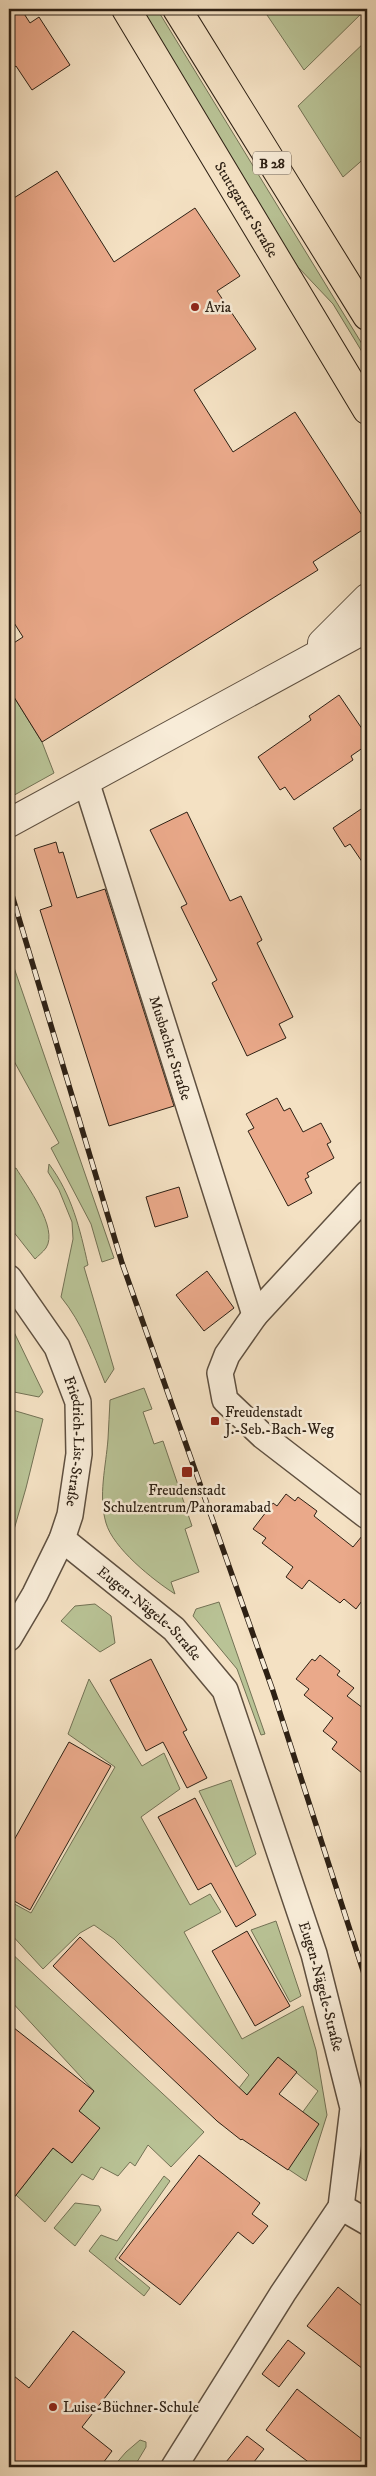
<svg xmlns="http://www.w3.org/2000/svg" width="376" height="2476" viewBox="0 0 376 2476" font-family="'IM FELL DW Pica',serif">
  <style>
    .green { fill: #b9c396; stroke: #737255 }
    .building { fill: #eaa98a; stroke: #2d2014 }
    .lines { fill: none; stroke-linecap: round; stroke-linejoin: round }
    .minor-casing { stroke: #5f5040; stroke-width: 28 }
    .tertiary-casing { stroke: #5f5040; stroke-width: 30 }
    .primary-casing { stroke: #2d2014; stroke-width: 30 }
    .minor { stroke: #f8ecd8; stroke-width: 25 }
    .tertiary { stroke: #f8ecd8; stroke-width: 28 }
    .primary { stroke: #f4e1c3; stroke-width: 28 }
    .rail-casing { stroke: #2d2014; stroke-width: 5.5 }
    .rail { stroke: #f8ecd8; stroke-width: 4; stroke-dasharray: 11; stroke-linecap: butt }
    .poi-dot { fill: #8f2418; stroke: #f8ecd8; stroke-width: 2 }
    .labels { text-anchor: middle; stroke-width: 5; stroke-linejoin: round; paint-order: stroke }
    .shield { fill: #f8ecd8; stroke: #6a5d4f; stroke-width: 1 }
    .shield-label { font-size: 14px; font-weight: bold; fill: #2d2014 }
    .street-label { font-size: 15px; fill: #2d2014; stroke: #f8ecd8 }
    .poi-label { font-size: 15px; fill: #2d2014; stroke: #f8ecd8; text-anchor: start }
  </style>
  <rect width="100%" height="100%" fill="#f4e1c3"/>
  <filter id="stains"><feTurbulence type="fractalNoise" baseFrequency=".004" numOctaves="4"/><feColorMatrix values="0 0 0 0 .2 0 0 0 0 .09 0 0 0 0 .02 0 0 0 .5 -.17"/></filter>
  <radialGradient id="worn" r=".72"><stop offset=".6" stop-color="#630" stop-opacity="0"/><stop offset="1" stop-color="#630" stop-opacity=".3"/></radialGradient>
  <g class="green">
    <path d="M140,9H157L367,352V360L333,304L298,267L277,235Z"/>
    <path d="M263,9H366L304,70Z"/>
    <path d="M367,40V156L343,177L298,106Z"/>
    <path d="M9,689L42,742L54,773L9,798Z"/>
    <path d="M9,953L114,1258L102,1262L91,1224L51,1148L59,1143L9,1052Z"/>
    <path d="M49,1164C72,1195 80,1229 88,1265L84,1267L114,1369L105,1383C93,1353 82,1323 61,1297L73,1239L72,1222L59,1190L48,1172Z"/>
    <path d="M16,1168C26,1185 59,1228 46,1248C43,1252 38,1256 35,1259L9,1226V1171Z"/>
    <path d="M9,1331L14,1332L43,1392L39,1397L9,1391Z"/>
    <path d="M144,1388L152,1409L143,1412L154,1444L163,1441L192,1526L185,1529L199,1572L171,1582L175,1594C153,1580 113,1548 106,1523C98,1496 106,1466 108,1439C109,1426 109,1413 110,1400Z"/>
    <path d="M9,1409L43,1419L26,1488L9,1547Z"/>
    <path d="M219,1602L265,1734L261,1735L237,1669L193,1616L196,1609Z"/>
    <path d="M95,1604L111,1616L115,1643L100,1652L61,1621L75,1606Z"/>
    <path d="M89,1679L142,1766L164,1753L180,1789L141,1817L190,1905L210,1894L221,1912L184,1932L242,2039L303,2006L316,2050L327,2115L306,2181L288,2169L302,2113L318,2091L278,2057L222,2125L213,2117L239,2088L249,2075L114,1939L94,1925L80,1933L43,1969L9,1932V1901L31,1913L115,1767L68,1734Z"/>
    <path d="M231,1780L256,1854L236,1867L199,1791Z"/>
    <path d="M276,1921L301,1996L290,2002L251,1930Z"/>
    <path d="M9,1951L204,2132L171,2167L148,2145L135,2166L130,2162L118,2176L101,2167L93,2180L82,2174L45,2222L16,2195L53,2148L72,2163L99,2128L79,2111L94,2091L9,1999Z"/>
    <path d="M164,2176L170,2181L115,2259L150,2288L144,2296L89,2251L101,2235L117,2241Z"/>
    <path d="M75,2203L99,2206L101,2210L75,2246L54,2228Z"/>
    <path d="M140,2440L146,2442V2447L134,2467H113L126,2452Z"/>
  </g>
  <g class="building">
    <path d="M9,9H21L30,23L39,17L70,65L32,90L16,66L9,71Z"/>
    <path d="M57,171L114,262L195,208L240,276L217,291L256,349L194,390L233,452L295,412L367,523V527L313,562L318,570L42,742L9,689V646L23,637L9,615V201Z"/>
    <path d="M339,695L367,736V745L351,756L353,760L294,800L285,787L280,790L258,757L311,720L309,716Z"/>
    <path d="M367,805V869L350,844L345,847L333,828Z"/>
    <path d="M187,812L230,901L241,896L262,940L257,943L293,1017L279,1024L286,1038L247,1056L212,983L217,980L181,907L187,904L150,830Z"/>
    <path d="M56,842L59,853L63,852L77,898L105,889L174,1106L109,1126L40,910L52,906L34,849Z"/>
    <path d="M277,1098L284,1111L290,1108L303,1132L321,1123L331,1142L327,1144L334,1158L307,1173L309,1177L305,1179L312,1193L288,1206L248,1131L254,1128L246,1114Z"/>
    <path d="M179,1187L188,1217L155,1227L146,1197Z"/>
    <path d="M207,1271L234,1308L204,1331L176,1295Z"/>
    <path d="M286,1494L295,1501L298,1497L317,1511L314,1516L353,1547L367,1530V1594L356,1609L344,1599L340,1603L309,1580L302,1589L286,1577L293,1567L262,1543L266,1538L253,1529L273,1503L277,1506Z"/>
    <path d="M320,1655L340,1671L337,1675L354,1688L347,1696L367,1711V1777L332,1749L337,1742L323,1731L333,1718L304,1695L309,1689L296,1679L312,1659L315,1661Z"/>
    <path d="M151,1659L187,1730L183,1732L207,1778L187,1788L163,1742L146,1751L110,1680Z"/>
    <path d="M69,1742L111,1766L30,1910L9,1898V1849Z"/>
    <path d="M195,1798L256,1915L236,1927L211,1883L198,1890L158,1817Z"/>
    <path d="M247,1931L290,2006L255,2026L212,1951Z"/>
    <path d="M80,1937L247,2095L278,2057L297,2072L279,2094L319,2124L288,2170L242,2139L241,2140L217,2121L53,1966Z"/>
    <path d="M9,2024L94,2091L79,2111L100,2128L72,2163L53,2148L9,2204Z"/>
    <path d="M199,2155L260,2203L252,2214L268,2226L253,2244L238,2232L180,2305L119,2258Z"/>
    <path d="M338,2287L367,2310V2372L307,2326Z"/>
    <path d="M73,2331L125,2372L82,2427L112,2451L100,2467H9V2372L29,2388Z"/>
    <path d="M288,2340L305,2353L279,2387L262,2374Z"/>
    <path d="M297,2389L367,2443V2467H315L266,2430Z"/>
    <path d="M247,2436L264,2449L250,2467H222Z"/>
  </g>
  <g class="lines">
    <defs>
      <g id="minor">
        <path id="s1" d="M86,781L255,1315"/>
        <path d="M367,1194L255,1315L227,1355L220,1373L225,1400L263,1436L367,1516"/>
        <path id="s2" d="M9,1278L57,1347L78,1402L79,1454L70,1515L62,1539L35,1594L9,1638"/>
        <path id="s3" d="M62,1539L174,1629L225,1690L314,1954L353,2108L341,2207L283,2293L174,2467"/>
        <path d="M341,2207L367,2222"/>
      </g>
      <g id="tertiary">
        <path d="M322,643L367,598"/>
        <path d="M9,823L367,628"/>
      </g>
      <g id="primary">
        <path id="s4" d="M126,9L367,410"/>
        <path d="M177,9L367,316"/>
      </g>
    </defs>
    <use href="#minor" class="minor-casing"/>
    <use href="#tertiary" class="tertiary-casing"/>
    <use href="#primary" class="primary-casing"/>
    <use href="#minor" class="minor"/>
    <use href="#tertiary" class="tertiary"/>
    <use href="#primary" class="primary"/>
    <defs>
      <path id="rail" d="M9,885L122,1263L273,1691L367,1983"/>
    </defs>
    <use href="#rail" class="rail-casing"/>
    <use href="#rail" class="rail"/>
  </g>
  <g class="poi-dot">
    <circle cx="195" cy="307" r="5"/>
    <rect x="210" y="1416" width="10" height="10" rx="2.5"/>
    <rect x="181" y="1466" width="12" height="12" rx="2.5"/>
    <circle cx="53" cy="2407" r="5"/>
  </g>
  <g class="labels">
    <rect class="shield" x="253" y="151.5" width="38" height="23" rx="4"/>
    <g class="shield-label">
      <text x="272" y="168">B 28</text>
    </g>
    <g class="street-label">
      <text dy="5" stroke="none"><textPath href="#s4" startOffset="234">Stuttgarter Straße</textPath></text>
      <text dy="5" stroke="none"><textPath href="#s1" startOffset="280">Musbacher Straße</textPath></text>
      <text dy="5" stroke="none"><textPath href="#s2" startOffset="182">Friedrich-List-Straße</textPath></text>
      <text dy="5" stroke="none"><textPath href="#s3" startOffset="115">Eugen-Nägele-Straße</textPath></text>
      <text dy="5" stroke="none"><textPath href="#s3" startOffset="535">Eugen-Nägele-Straße</textPath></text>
    </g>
    <g class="poi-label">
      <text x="205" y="312">Avia</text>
      <text x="225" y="1417">Freudenstadt<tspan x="225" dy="17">J.-Seb.-Bach-Weg</tspan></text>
      <text x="187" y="1495" text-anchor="middle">Freudenstadt<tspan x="187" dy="17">Schulzentrum/Panoramabad</tspan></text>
      <text x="63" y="2412">Luise-Büchner-Schule</text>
    </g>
  </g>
  <rect width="376" height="2476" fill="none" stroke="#f4e1c3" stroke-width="30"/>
  <rect x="10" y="10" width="356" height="2456" fill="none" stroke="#2d2014" stroke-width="2.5"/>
  <rect x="15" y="15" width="346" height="2446" fill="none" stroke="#2d2014"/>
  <rect width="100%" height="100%" filter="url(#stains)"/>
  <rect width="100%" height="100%" fill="url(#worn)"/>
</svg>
